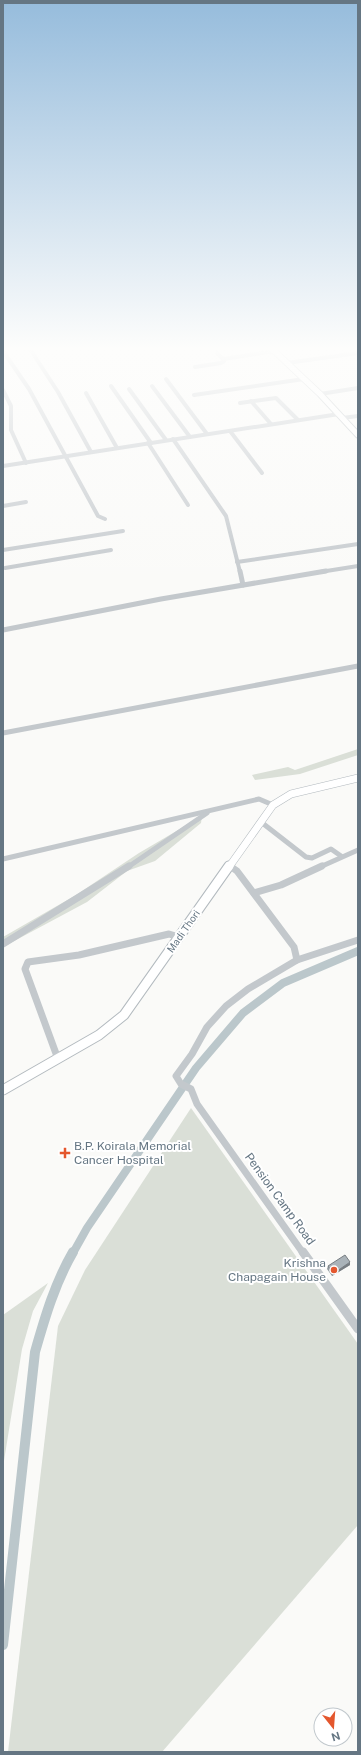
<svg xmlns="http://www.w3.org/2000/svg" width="361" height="1755" viewBox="0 0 361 1755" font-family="'Public Sans',sans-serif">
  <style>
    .green { fill: #dadfd7 }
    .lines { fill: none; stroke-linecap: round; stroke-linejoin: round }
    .canal-far1 { stroke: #bbc7cb; stroke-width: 8 }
    .canal { stroke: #bbc7cb; stroke-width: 10 }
    .secondary-far2-casing { stroke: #b3babf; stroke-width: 7 }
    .secondary-far1-casing { stroke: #b3babf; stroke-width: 8 }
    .secondary-casing { stroke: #b3babf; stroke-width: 11 }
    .street-far3 { stroke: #c3c8cc; stroke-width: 4 }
    .street-far2 { stroke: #c3c8cc; stroke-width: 5 }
    .street-far1 { stroke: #c3c8cc; stroke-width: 7 }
    .street { stroke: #c3c8cc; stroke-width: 9 }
    .secondary-far2 { stroke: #fff; stroke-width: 5.5 }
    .secondary-far1 { stroke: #fff; stroke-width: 7 }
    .secondary { stroke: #fff; stroke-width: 9 }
    .wall { fill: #929a9f }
    .shaded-wall { fill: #777d82 }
    .building { fill: #aab3b9; stroke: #777d82 }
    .poi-dot { fill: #e4572e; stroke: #fff; stroke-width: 1.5 }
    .labels { text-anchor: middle; stroke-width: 4; stroke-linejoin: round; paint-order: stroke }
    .street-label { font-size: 10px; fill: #657683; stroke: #fff }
    .near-poi-label { font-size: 12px; fill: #657683; stroke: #fff; text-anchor: start }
    .near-street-label { font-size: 12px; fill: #657683; stroke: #fff }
  </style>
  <rect width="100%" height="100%" fill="#fafaf8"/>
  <g class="green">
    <path d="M358,749V755L300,774L255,780L252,775L288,767L295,770Z"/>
    <path d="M202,816L201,823L155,861L127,871L87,902L3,947V937L76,895L139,853Z"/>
    <path d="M191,1108L358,1344V1525L162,1752H8L58,1326L85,1270Z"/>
    <path d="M48,1283L33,1311L22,1349L3,1467V1315Z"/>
  </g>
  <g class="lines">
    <path class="canal-far1" d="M73,1253L87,1228L196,1068L243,1013L283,983L358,951"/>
    <path class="canal" d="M3,1645L35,1352C45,1317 55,1283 73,1252"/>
    <defs>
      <path id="secondary-far2" d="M269,346L320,394L358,435"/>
      <path id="secondary-far1" d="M229,867L273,805L291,794L358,778"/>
      <path id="secondary" d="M3,1090L99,1035L124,1015L229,866"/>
    </defs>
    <use href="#secondary-far2" class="secondary-far2-casing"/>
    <use href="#secondary-far1" class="secondary-far1-casing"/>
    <use href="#secondary" class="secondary-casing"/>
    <g class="street-far3">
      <path d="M28,346L58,392L91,452"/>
      <path d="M3,351L29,389L98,516L105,519"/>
      <path d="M217,353L223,359"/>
      <path d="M287,363L358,353"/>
      <path d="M195,367L221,363L224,361L223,359L275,351"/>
      <path d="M166,379L207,434"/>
      <path d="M111,386L151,443"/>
      <path d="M152,386L190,437"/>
      <path d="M129,389L166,440"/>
      <path d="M3,390L11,406V430L26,463"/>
      <path d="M86,393L117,448"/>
      <path d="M320,394L358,388"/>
      <path d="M194,395L304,379"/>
      <path d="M251,401L271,424"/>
      <path d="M240,403L276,398L298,420"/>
      <path d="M342,418L358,416"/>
      <path d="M230,431L262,473"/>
      <path d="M173,439L226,516L240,572"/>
      <path d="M148,443L188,505"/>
      <path d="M3,466L339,414"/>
      <path d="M3,506L26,502"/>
      <path d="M3,550L123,531"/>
      <path d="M237,562L358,544"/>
      <path d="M5,568L111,550"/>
      <path d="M320,572L358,566"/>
    </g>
    <g class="street-far2">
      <path d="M240,571L243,585"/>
      <path d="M3,630L161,599L326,571"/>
      <path d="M3,733L358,666"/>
      <path d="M261,822L306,857L312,858L331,849L341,856"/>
      <path d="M3,859L259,799L273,805"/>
      <path d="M229,866L231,867"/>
      <path d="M128,867L207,813"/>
      <path d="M320,867L358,850"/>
    </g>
    <g class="street-far1">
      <path d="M230,866L237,871L294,947L297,960L248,989L226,1006L207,1027L192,1054L176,1076L181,1084L191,1089L197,1104L303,1253"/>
      <path d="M254,893L281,885L322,866"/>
      <path d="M3,944L129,866"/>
      <path d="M297,960L358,940"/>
      <path d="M58,1059L25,969L28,962L79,955L169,934L179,937"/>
    </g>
    <path class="street" d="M303,1252L358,1329"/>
    <use href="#secondary-far2" class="secondary-far2"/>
    <use href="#secondary-far1" class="secondary-far1"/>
    <use href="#secondary" class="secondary"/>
  </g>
  <path class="wall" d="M350,1265L332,1276L327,1269L328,1266Z"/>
  <path class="shaded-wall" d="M350,1262V1265L332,1276L333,1274Z"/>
  <path class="building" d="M345,1255L350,1262L333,1274L328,1266Z"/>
  <linearGradient id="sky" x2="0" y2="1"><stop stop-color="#96bcdc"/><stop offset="0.59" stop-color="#fdfdfc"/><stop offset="1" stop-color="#fdfdfc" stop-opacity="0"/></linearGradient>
  <rect width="361" height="591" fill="url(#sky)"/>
  <g class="poi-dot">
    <path d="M63 1147h4v4h4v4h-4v4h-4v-4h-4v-4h4z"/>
    <circle cx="334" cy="1270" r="4"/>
  </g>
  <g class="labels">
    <g class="street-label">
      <text transform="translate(183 931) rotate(-55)" y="4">Madi Thori</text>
    </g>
    <g class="near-poi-label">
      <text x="74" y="1150">B.P. Koirala Memorial<tspan x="74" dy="14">Cancer Hospital</tspan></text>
      <text x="326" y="1267" text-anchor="end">Krishna<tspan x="326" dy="14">Chapagain House</tspan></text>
    </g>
    <g class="near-street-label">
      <text transform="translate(280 1199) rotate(54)" y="4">Pension Camp Road</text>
    </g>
  </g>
  <rect width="361" height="1755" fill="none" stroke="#657683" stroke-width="8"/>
  <g transform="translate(333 1727) rotate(163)"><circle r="19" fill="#ffffff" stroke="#c1c8cd"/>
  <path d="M0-3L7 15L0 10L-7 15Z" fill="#e4572e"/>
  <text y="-6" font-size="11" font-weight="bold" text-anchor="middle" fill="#657683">N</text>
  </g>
</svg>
